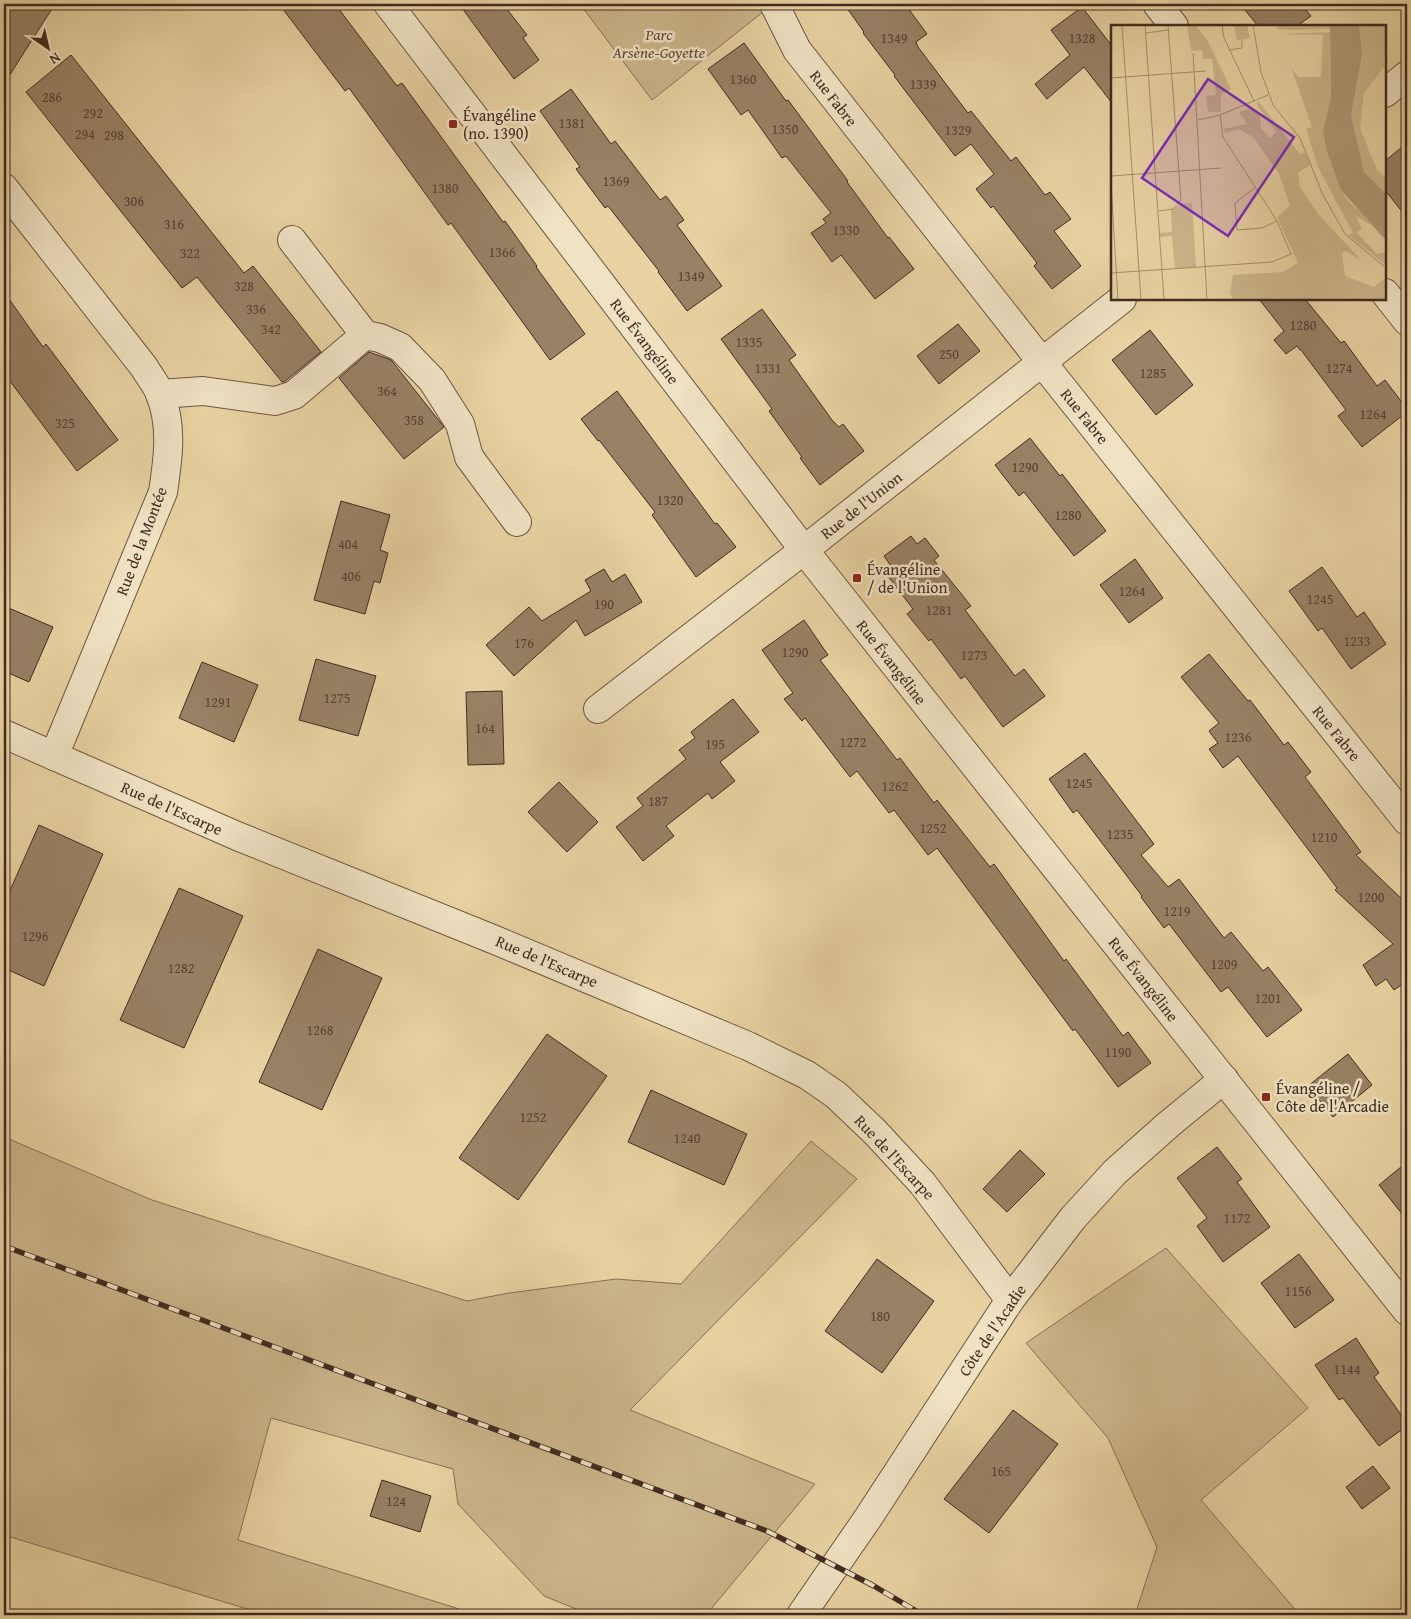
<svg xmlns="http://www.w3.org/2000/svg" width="1411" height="1619" viewBox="0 0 1411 1619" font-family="'Gentium Book Plus',serif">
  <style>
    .green { fill: #ccb68c; stroke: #877057 }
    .building { fill: #988265; stroke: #422b22 }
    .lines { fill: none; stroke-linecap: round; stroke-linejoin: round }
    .minor-casing { stroke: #6c5542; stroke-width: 30 }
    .minor { stroke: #f0e2c3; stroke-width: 28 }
    .rail-casing { stroke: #422b22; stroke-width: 5.5 }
    .rail { stroke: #f0e2c3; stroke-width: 4; stroke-dasharray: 11; stroke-linecap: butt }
    .poi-dot { fill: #8f2418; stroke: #f0e2c3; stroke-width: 2 }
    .labels { text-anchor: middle; stroke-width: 5; stroke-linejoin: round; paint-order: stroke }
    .number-label { font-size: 14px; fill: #584133 }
    .park-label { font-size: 16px; font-style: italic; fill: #5e4737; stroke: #f0e2c3 }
    .street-label { font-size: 16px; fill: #422b22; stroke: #f0e2c3 }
    .poi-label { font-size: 16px; fill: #422b22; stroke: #f0e2c3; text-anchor: start }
    .inset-road { fill: none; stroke: #a68f6f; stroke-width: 1 }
    .view { fill: #7b2cbf; fill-opacity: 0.15; stroke: #7b2cbf; stroke-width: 2.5 }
    .inset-edge { fill: none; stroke: #422b22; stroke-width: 2.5 }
  </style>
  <rect width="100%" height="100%" fill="#e8d2a2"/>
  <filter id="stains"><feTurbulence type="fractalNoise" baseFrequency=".004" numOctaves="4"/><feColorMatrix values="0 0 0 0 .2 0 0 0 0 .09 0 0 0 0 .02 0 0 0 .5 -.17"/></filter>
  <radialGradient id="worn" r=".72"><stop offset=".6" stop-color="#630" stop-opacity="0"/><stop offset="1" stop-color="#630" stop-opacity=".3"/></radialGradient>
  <g class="green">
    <path d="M580,4H773L652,100Z"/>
    <path d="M4,1137L152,1200L467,1301L509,1293L616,1279L681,1284L811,1141L857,1179L630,1410L815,1484L706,1615H591L544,1596L458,1504L453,1469L271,1418L238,1540L456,1608L473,1615H267L4,1535Z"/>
    <path d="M1166,1248L1308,1408L1201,1500L1300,1615H1135L1157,1547L1108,1438L1026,1343Z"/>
  </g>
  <g class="building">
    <path d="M4,4H55L4,84Z"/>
    <path d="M279,4H335L397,86L402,83L503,222L505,221L537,266L536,267L585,334L550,360L451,223L448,225L349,88L345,91Z"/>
    <path d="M459,4H503L527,35L523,38L539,60L514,79Z"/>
    <path d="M844,4H905L927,34L916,42L918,47L955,96L968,113L971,111L1011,161L1016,157L1045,195L1050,192L1071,219L1054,231L1081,266L1052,289L1034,266L1037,263L993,206L991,208L976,189L994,174L971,144L955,156L894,76L895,75L863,33L864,32Z"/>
    <path d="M1240,4H1301L1311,16L1297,26H1258Z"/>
    <path d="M1082,7L1112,46V103L1084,67L1047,99L1035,84L1070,55L1051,30Z"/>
    <path d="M744,43L786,101L788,100L848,181L847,182L888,238L889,237L914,269L875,299L841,255L832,262L811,233L826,223L823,219L831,213L786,156L782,158L748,110L741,115L708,69Z"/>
    <path d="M71,55L244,273L253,266L321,352L284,382H282L197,277L182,288L26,92Z"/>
    <path d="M571,89L611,144L615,141L660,200L666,196L684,220L677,225L722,286L687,311L658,272L659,271L608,206L605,208L576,169L580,167L540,111Z"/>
    <path d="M1407,143V218L1385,190V161Z"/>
    <path d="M4,292L43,347L46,344L118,440L77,471L4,373Z"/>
    <path d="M1259,299H1305L1341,343L1344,341L1377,386L1385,380L1407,409V412L1362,447L1338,416L1346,410L1301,350H1300L1297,346L1286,354L1274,340L1284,331Z"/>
    <path d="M762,309L796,355L789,360L832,420L839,427L843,424L864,451L820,485L800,458L802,457L769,411L772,409L721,339Z"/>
    <path d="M958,324L980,351L939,384L917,356Z"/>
    <path d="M1150,330L1193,385L1156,415L1112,360Z"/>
    <path d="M369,352L391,360L444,427L404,459L339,378Z"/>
    <path d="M617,391L715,524L717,523L736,547L696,577L652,515L655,512L599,440L598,441L581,419Z"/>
    <path d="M1030,438L1060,476L1062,474L1106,531L1074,556L1024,492L1019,496L995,465Z"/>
    <path d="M341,501L390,515L380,550L388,553L380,583L374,581L365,614L314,600Z"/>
    <path d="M911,536L917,544L925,538L939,556L934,560L971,606L965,610L1015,676L1024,669L1045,696L1003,727L965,676L961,679L931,639L929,641L907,614L913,609L884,571L891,566L884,556Z"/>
    <path d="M1135,559L1163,598L1129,623L1100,585Z"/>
    <path d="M1322,567L1357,617L1364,612L1386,644L1351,669L1322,628L1318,631L1289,591Z"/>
    <path d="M604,569L612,582L625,574L642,602L585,636L576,620L514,676L486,645L529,607L542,621L591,591L585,580Z"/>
    <path d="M4,606L53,627L29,682L4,671Z"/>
    <path d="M804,620L828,655L820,660L897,760L900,758L934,803L937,800L990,867L994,864L1064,961L1066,959L1123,1036L1128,1032L1151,1063L1118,1087L1075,1029L1073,1031L937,848L928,855L894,810L889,813L857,771L850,777L805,718L802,721L784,699L793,693L762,650Z"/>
    <path d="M1209,654L1248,701L1250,700L1284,745L1288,742L1311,772L1305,777L1361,852L1356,855L1407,904V981L1394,990L1386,979L1376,986L1363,965L1393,944L1335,890L1337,888L1238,756L1223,768L1209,749L1218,743L1209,731L1219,723L1181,677Z"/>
    <path d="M316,659L376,676L358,736L299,720Z"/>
    <path d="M202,662L258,685L234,742L179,718Z"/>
    <path d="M502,691L504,764L468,765L466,692Z"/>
    <path d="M733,699L759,732L720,762L735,781L712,799L708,793L666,826L674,836L643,861L616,827L643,806L637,798L686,759L679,750L695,738L691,732Z"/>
    <path d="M1085,753L1154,844L1141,855L1168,887L1179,879L1224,938L1231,932L1263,971L1268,967L1302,1010L1267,1037L1228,987L1221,992L1169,924L1164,928L1141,897L1142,896L1077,810L1073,813L1049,779Z"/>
    <path d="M559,782L598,822L567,852L528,812Z"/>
    <path d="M39,825L103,854L44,986L4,968V904Z"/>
    <path d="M179,888L243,916L184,1048L120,1020Z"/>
    <path d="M318,949L382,978L322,1110L259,1082Z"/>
    <path d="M547,1034L607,1076L518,1200L459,1158Z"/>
    <path d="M1348,1054L1372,1085L1333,1117L1308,1086Z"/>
    <path d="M651,1090L747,1134L724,1185L628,1142Z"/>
    <path d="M1217,1147L1242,1179L1237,1182L1270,1227L1223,1262L1197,1226L1207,1218L1177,1178Z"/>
    <path d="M1020,1150L1045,1174L1007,1212L983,1189Z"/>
    <path d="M1407,1162V1220L1379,1185Z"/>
    <path d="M1299,1254L1334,1300L1295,1328L1261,1283Z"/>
    <path d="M877,1259L934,1301L882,1373L825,1331Z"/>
    <path d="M1356,1338L1379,1373L1374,1377L1407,1423V1426L1379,1446L1343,1398L1339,1400L1315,1365Z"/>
    <path d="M1013,1410L1058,1444L989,1533L944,1499Z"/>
    <path d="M1373,1466L1390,1488L1362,1509L1346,1487Z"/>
    <path d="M382,1480L431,1496L420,1532L370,1516Z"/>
  </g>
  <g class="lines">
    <defs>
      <g id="minor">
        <path d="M388,4L804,550L1407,1311"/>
        <path d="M774,4L797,50L1041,361L1407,821"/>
        <path d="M1157,4L1174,26"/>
        <path d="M1385,93L1407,75"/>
        <path d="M4,188L144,367C149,376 157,385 160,394C173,426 168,459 163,492L54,756"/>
        <path d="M1385,293L1407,321"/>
        <path d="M365,335L380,338L400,347L432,380L460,424L469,457L517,522"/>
        <path d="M160,394L203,391L275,401L294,395L365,335L292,240"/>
        <path d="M598,709L804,550L1122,299"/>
        <path d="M4,734L237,836L495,940L748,1046L807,1075L836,1095L875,1132L923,1184L1010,1300"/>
        <path d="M801,1615L868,1518L1010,1300L1073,1218L1115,1172L1169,1124L1224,1079"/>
      </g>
    </defs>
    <use href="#minor" class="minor-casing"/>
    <use href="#minor" class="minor"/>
    <defs>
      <path id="rail" d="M4,1246L767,1531L874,1586L923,1615"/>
    </defs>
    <use href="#rail" class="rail-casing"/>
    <use href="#rail" class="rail"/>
  </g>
  <g class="poi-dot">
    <rect x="448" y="119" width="10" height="10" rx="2.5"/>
    <rect x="852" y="573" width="10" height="10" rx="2.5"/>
    <rect x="1261" y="1092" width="10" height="10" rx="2.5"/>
  </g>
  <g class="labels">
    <g class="number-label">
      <text x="894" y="43">1349</text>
      <text x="1082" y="43">1328</text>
      <text x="743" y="84">1360</text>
      <text x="923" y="89">1339</text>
      <text x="52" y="102">286</text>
      <text x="93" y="118">292</text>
      <text x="572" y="128">1381</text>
      <text x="785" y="134">1350</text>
      <text x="958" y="135">1329</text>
      <text x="85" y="139">294</text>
      <text x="114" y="140">298</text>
      <text x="616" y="186">1369</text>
      <text x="445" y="193">1380</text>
      <text x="134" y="206">306</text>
      <text x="174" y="229">316</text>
      <text x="846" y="235">1330</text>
      <text x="502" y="257">1366</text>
      <text x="190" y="258">322</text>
      <text x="691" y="281">1349</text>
      <text x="244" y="291">328</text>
      <text x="256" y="314">336</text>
      <text x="1303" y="330">1280</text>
      <text x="271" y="334">342</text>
      <text x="749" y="347">1335</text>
      <text x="949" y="359">250</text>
      <text x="768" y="373">1331</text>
      <text x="1339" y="373">1274</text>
      <text x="1153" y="378">1285</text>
      <text x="387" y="396">364</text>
      <text x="1373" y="419">1264</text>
      <text x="414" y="425">358</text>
      <text x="65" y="428">325</text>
      <text x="1025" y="472">1290</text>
      <text x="670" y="505">1320</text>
      <text x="1068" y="520">1280</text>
      <text x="348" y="549">404</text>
      <text x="351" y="581">406</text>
      <text x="1132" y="596">1264</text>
      <text x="1320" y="604">1245</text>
      <text x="604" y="609">190</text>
      <text x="939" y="615">1281</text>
      <text x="1357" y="646">1233</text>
      <text x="524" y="648">176</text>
      <text x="795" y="657">1290</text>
      <text x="974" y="660">1273</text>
      <text x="337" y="703">1275</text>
      <text x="218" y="707">1291</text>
      <text x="485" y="733">164</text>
      <text x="1238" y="742">1236</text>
      <text x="853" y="747">1272</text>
      <text x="715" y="749">195</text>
      <text x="1079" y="788">1245</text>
      <text x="895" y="791">1262</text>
      <text x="658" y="806">187</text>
      <text x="933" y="833">1252</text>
      <text x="1120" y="839">1235</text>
      <text x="1324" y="842">1210</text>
      <text x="1371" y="902">1200</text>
      <text x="1177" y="916">1219</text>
      <text x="35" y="941">1296</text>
      <text x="1224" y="969">1209</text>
      <text x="181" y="973">1282</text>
      <text x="1268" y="1003">1201</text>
      <text x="320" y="1035">1268</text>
      <text x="1118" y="1057">1190</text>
      <text x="533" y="1122">1252</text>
      <text x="687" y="1143">1240</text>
      <text x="1237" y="1223">1172</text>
      <text x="1298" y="1296">1156</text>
      <text x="880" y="1321">180</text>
      <text x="1347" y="1374">1144</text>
      <text x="1001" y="1476">165</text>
      <text x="396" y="1506">124</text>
    </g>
    <g class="park-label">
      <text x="659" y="40">Parc<tspan x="659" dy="18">Arsène-Goyette</tspan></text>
    </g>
    <g class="street-label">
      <text transform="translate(834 98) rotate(52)" y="6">Rue Fabre</text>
      <text transform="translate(645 341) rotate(53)" y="6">Rue Évangéline</text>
      <text transform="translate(1085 416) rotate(51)" y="6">Rue Fabre</text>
      <text transform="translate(861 505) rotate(-38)" y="6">Rue de l'Union</text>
      <text transform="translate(141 541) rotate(-69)" y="6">Rue de la Montée</text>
      <text transform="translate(892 662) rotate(52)" y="6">Rue Évangéline</text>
      <text transform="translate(1337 733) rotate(51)" y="6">Rue Fabre</text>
      <text transform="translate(172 808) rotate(24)" y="6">Rue de l'Escarpe</text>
      <text transform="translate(547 961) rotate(23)" y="6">Rue de l'Escarpe</text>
      <text transform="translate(1144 979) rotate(52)" y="6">Rue Évangéline</text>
      <text transform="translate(895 1157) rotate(47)" y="6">Rue de l'Escarpe</text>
      <text transform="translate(992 1330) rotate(-56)" y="6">Côte de l'Acadie</text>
    </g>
    <g class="poi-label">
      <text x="463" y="121">Évangéline<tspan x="463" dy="18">(no. 1390)</tspan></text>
      <text x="867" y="575">Évangéline<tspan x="867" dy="18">/ de l'Union</tspan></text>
      <text x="1276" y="1094">Évangéline /<tspan x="1276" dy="18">Côte de l'Arcadie</tspan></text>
    </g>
  </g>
  <g transform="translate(1111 25)">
    <rect width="275" height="275" fill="#e8d2a2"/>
    <path d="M76,0H84L97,16L120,64L110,69V87H97L95,71L105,70L101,34H92L91,25L80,26ZM123,0H136L139,13L126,15ZM165,0H219V4L181,5L166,4ZM248,0H275L273,42L253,68L249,103L266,145L275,153V169L255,153L243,113L240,90L251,30ZM219,7L220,73L213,116L230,165L239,178L258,193L275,218L262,201L245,191L251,204L245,207L266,229L275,227V240L237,210L242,208L207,142L195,104L201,102L180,42L187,52H210L212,10L169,9ZM147,76L189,129L194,128L199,140L187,148L189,162L208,190L249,234L234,226L231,229L234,251L263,262L275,252V275H122L119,268L122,250L172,247L187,238L166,192L179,181L168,149L142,112L128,104L114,108L113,104L136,99L128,87L141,83L149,91L150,103L159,113L165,107L146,80ZM81,178L85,242L64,244L61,211L49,212V208L61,207L60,185L70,179Z" fill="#ccb68c"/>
    <path d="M219,0H248L251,30L240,90L253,147L275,169V215L230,165L215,124L212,107L220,73Z" fill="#b09976"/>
    <path class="inset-road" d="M11,0L30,275M34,0L53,275M111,0L113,13L143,76M142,0L150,47L162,80L189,113L211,168L234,209L275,243M35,8L57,5M118,25L131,23V14M82,28L96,275M0,53L95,46M87,95L109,90L157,70M0,151L110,143M0,158L7,275M145,162L124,178L126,205L151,203L166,196M48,186L62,184L70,175L57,0M0,248L161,237L180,229L166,196L112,112L109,90"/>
    <path class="view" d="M97,54L183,112L117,211L31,153Z"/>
    <rect width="275" height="275" class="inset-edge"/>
  </g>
  <rect width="1411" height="1619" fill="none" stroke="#e8d2a2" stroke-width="20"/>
  <rect x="5" y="5" width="1401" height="1609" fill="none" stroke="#422b22" stroke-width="2.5"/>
  <rect x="10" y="10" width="1391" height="1599" fill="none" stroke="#422b22"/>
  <g transform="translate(48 48) rotate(146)" stroke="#f0e2c3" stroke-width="4" paint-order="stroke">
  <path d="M0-4L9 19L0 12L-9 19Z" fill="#422b22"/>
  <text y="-8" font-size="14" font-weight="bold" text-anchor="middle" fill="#422b22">N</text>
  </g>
  <rect width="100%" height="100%" filter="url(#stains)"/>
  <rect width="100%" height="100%" fill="url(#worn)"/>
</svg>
